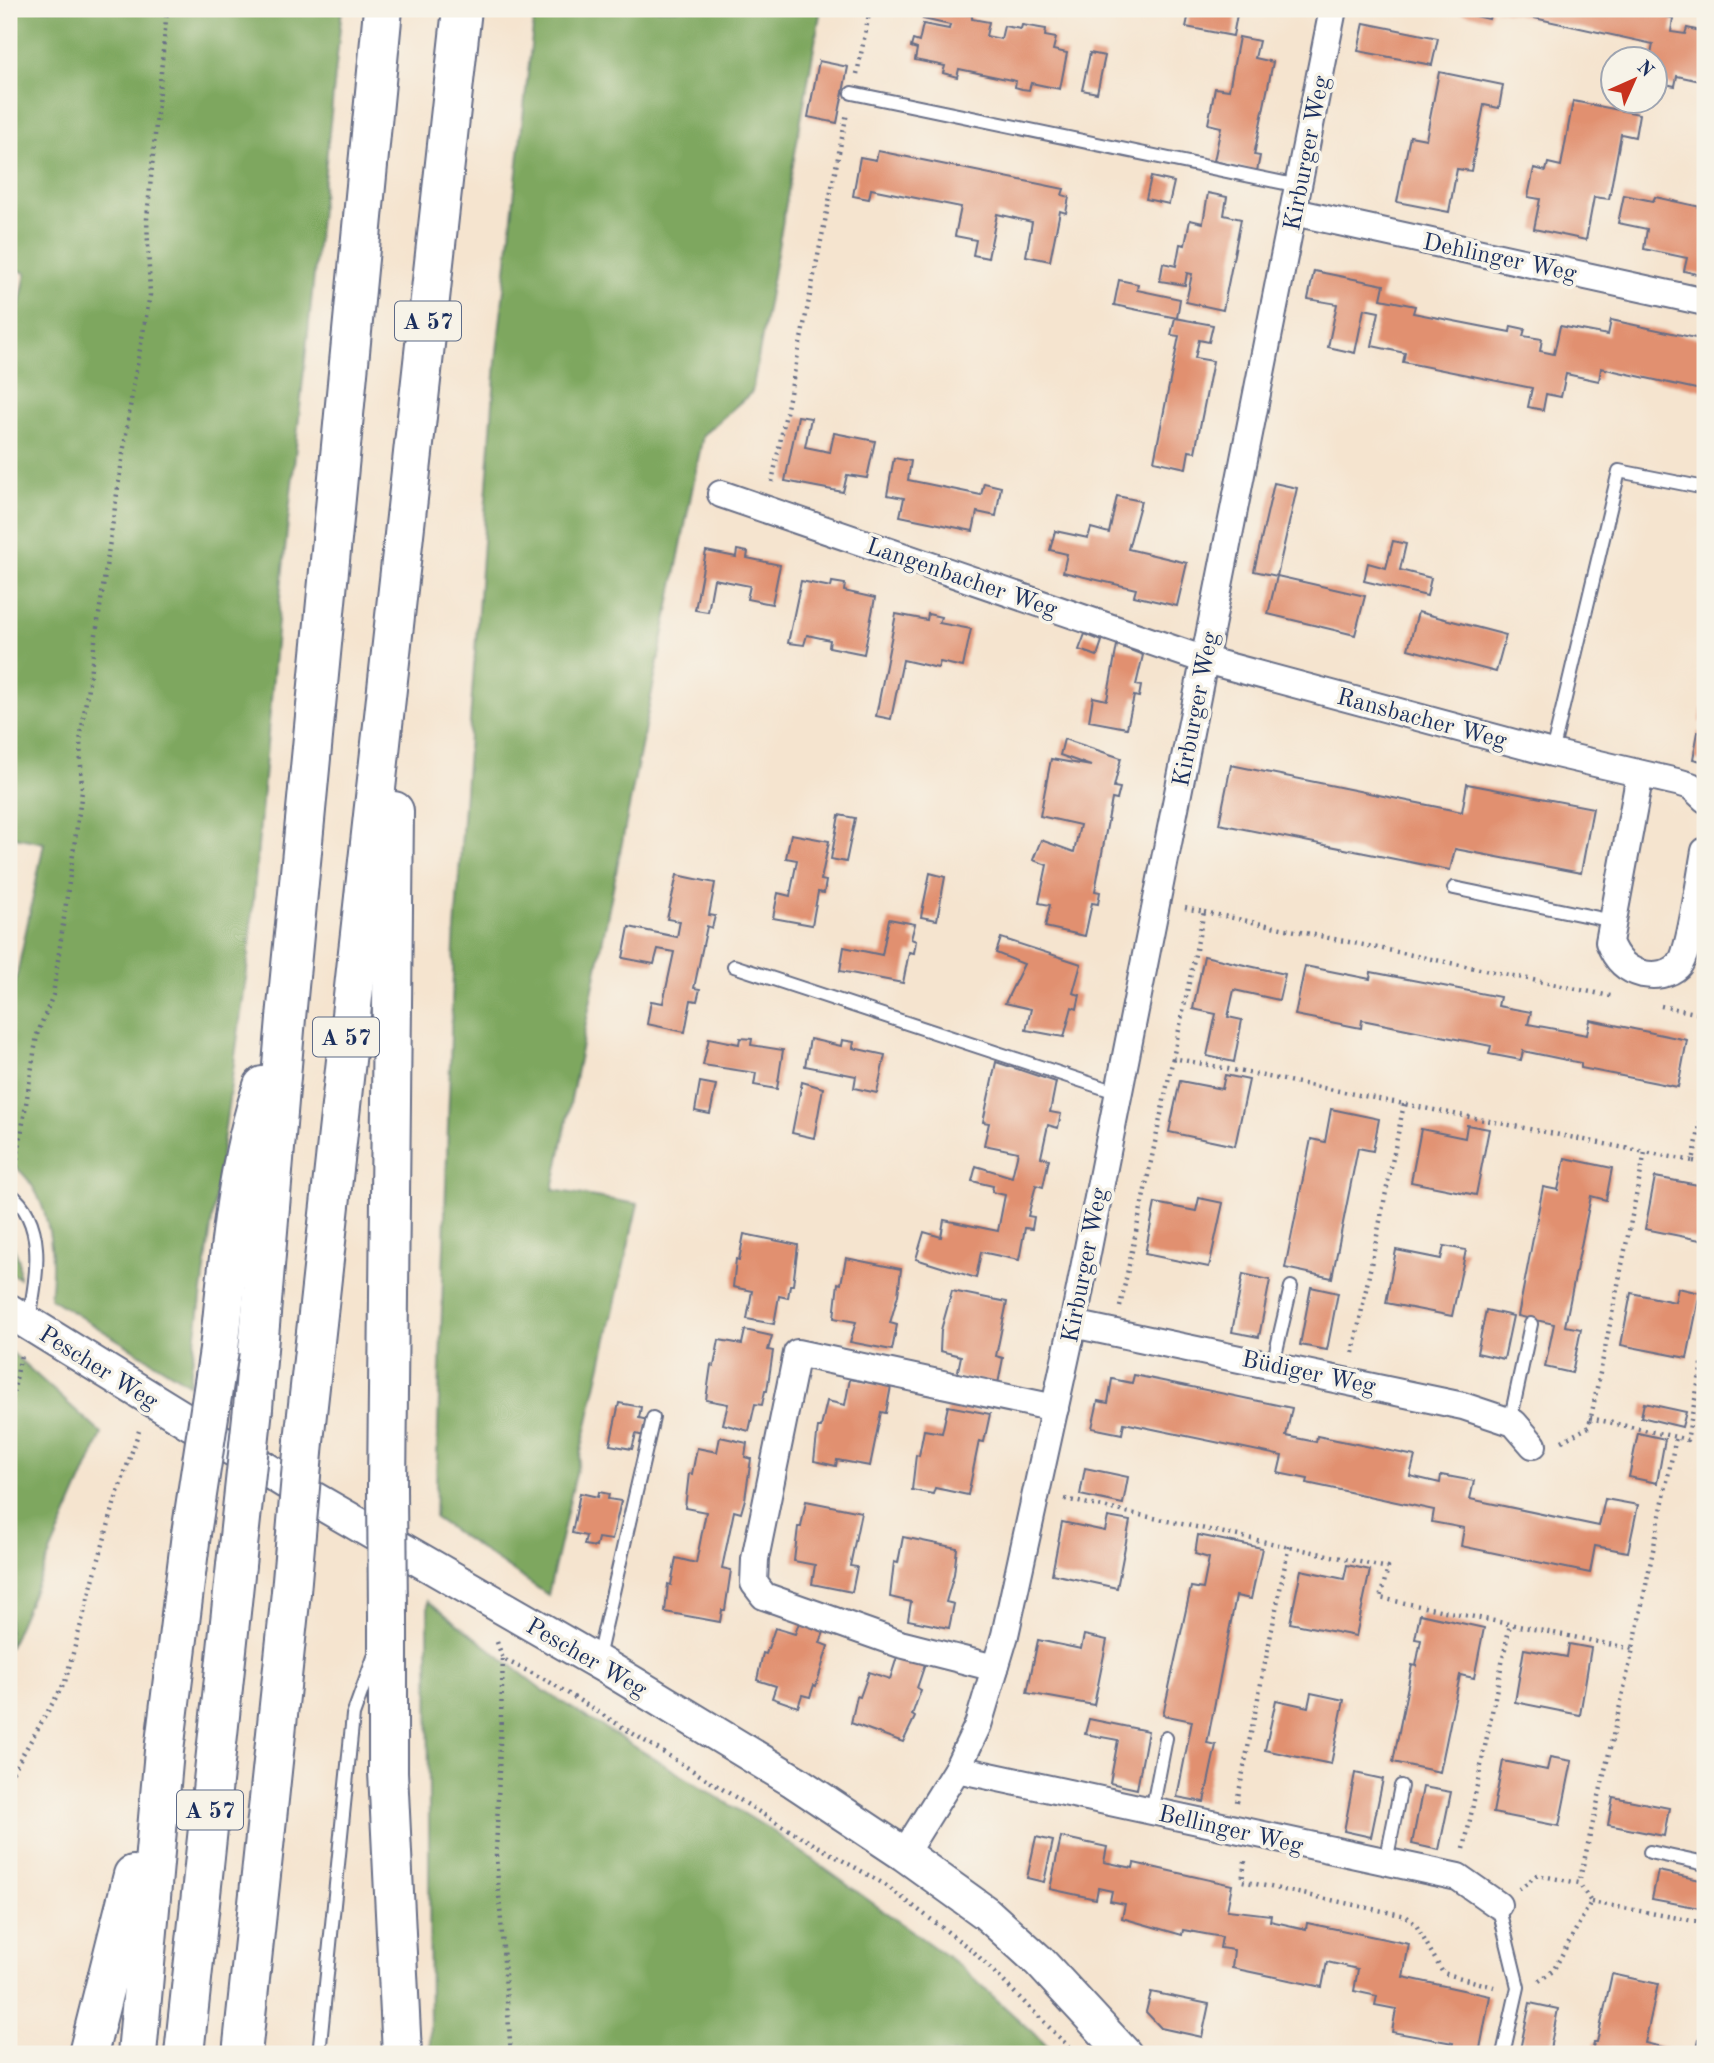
<svg xmlns="http://www.w3.org/2000/svg" width="1714" height="2063" viewBox="0 0 1714 2063" font-family="'Old Standard TT',serif">
  <style>
    .forest { fill: #7ea75f; stroke: #4c6b5e; stroke-width: 2 }
    .building { fill: #e19070 }
    .lines { fill: none; stroke-linecap: round; stroke-linejoin: round }
    .service-casing { stroke: #676e86; stroke-width: 16 }
    .minor-casing { stroke: #676e86; stroke-width: 30 }
    .tertiary-casing { stroke: #676e86; stroke-width: 37 }
    .motorway-casing { stroke: #676e86; stroke-width: 42 }
    .path { stroke: #676e86; stroke-width: 4.5; stroke-dasharray: 2 5; stroke-linecap: butt }
    .service { stroke: #fff; stroke-width: 12 }
    .minor { stroke: #fff; stroke-width: 26 }
    .tertiary { stroke: #fff; stroke-width: 33 }
    .motorway { stroke: #fff; stroke-width: 38 }
    .motorway-bridge-casing { stroke: #676e86; stroke-width: 42; stroke-linecap: butt }
    .motorway-bridge { stroke: #fff; stroke-width: 38 }
    .labels { text-anchor: middle; stroke-width: 7; stroke-linejoin: round; paint-order: stroke }
    .shield { fill: #f7f3e8; stroke: #5d6a87; stroke-width: 2 }
    .shield-label { font-size: 23px; font-weight: bold; fill: #1b2f5e }
    .street-label { font-size: 24px; fill: #1b2f5e; stroke: #f7f3e8 }
  </style>
  <rect width="100%" height="100%" fill="#f7f3e8"/>
  <filter id="ink" filterUnits="userSpaceOnUse"><feTurbulence type="fractalNoise" baseFrequency=".0143" numOctaves="2"/><feDisplacementMap in="SourceGraphic" scale="14" xChannelSelector="R" yChannelSelector="G"/><feConvolveMatrix kernelMatrix="1 2 1 2 8 2 1 2 1" color-interpolation-filters="sRGB"/></filter>
  <filter id="wash" filterUnits="userSpaceOnUse"><feTurbulence type="fractalNoise" baseFrequency=".00686" numOctaves="4" result="noise"/><feDisplacementMap in="SourceGraphic" scale="28" xChannelSelector="R" yChannelSelector="G"/><feGaussianBlur stdDeviation="1.57" result="paint"/><feColorMatrix in="noise" values="0 0 0 0 0 0 0 0 0 0 0 0 0 0 0 0 0 1.4 0 .05"/><feComposite in="paint" operator="in"/></filter>
  <g filter="url(#wash)">
    <rect width="100%" height="100%" fill="#f5e4cf"/>
    <g class="forest">
      <path d="M9,9H342L280,598L247,971L189,1384L50,1298C56,1251 50,1189 9,1162V1014L44,843L9,836V358L26,273L9,267Z"/>
      <path d="M535,9H821L752,392L703,435L553,1190L638,1204L548,1595L435,1518L454,944L496,361Z"/>
      <path d="M9,1237L19,1260V1278L9,1272Z"/>
      <path d="M9,1350L102,1434L9,1648Z"/>
      <path d="M428,1601L544,1691L774,1832L960,1966L1056,2054H430Z"/>
    </g>
    <g id="blocks">
      <g class="building">
        <path d="M926,9L972,15V19L989,22L986,36L1001,39L1004,26L1021,29L1022,25L1046,29L1045,36L1056,38L1053,50L1067,53L1060,89L1031,83L1029,90L1022,89L1015,87L1016,81L959,69L957,77L943,73L945,66L915,60L917,49L911,47L913,40L919,42L923,24L949,29L950,25L923,19Z"/>
        <path d="M1190,9H1238L1233,36L1186,27Z"/>
        <path d="M1458,9H1492L1489,19L1458,12Z"/>
        <path d="M1493,9H1660L1658,15L1673,18L1671,32L1685,34L1687,28L1705,32V82L1677,76L1675,86L1655,82V60H1650L1653,44Z"/>
        <path d="M1364,23L1438,38L1432,65L1358,51Z"/>
        <path d="M1239,37L1259,41L1255,58L1273,62L1254,155L1260,156L1257,171L1214,161L1221,127L1208,124L1215,88L1229,90Z"/>
        <path d="M1090,53L1105,56L1097,93L1082,90Z"/>
        <path d="M819,61L848,67L837,123L808,117Z"/>
        <path d="M1439,72L1503,85L1499,108L1484,105L1471,171L1457,169L1449,212L1397,202L1410,136L1426,139Z"/>
        <path d="M1573,101L1639,114L1635,137L1621,134L1609,199L1594,197L1586,240L1534,229L1540,199L1528,197L1534,168L1546,171L1548,163L1561,166Z"/>
        <path d="M878,151L1064,189L1062,195L1069,197L1066,213L1060,211L1050,261L1026,256L1032,222L997,214L988,258L973,255L976,240L955,236L961,207L871,189L869,199L853,196L860,157L876,160Z"/>
        <path d="M1151,177L1174,182L1169,204L1146,199Z"/>
        <path d="M1208,193L1227,197L1224,215L1241,219L1223,310L1186,302L1192,274L1187,273L1185,285L1160,281L1163,263L1176,266L1180,244L1185,245L1190,220L1203,223Z"/>
        <path d="M1624,195L1653,201L1655,197L1705,208V276L1684,271L1687,258L1644,249L1647,229L1618,223Z"/>
        <path d="M1314,271L1384,285L1381,299L1415,306L1413,313L1510,332L1511,326L1525,329L1523,336L1542,339L1540,351L1554,354L1560,326L1608,335L1611,320L1705,340V391L1601,368L1599,381L1566,374L1561,397L1546,394L1543,410L1528,407L1532,388L1403,362L1405,353L1372,346L1379,312L1364,309L1355,353L1328,347L1337,304L1308,299Z"/>
        <path d="M1119,280L1138,284L1137,290L1180,299L1177,318L1114,305Z"/>
        <path d="M1175,318L1213,325L1209,342L1199,340L1195,358L1213,361L1195,452L1189,451L1186,468L1154,461L1179,336L1171,335Z"/>
        <path d="M798,416L811,418L805,447L830,452L834,433L875,441L867,478L847,475L843,492L785,481Z"/>
        <path d="M894,458L911,461L908,480L981,495L984,483L1001,487L996,516L977,512L973,531L900,516L904,498L887,495Z"/>
        <path d="M1274,483L1297,488L1277,576L1365,596L1355,635L1268,614L1277,576L1254,571Z"/>
        <path d="M1117,496L1141,501L1128,549L1187,563L1177,606L1134,596L1136,589L1063,572L1067,554L1050,550L1055,531L1088,538L1091,528L1109,533Z"/>
        <path d="M1393,541L1406,544L1400,570L1431,578L1427,596L1364,581L1368,563L1386,568Z"/>
        <path d="M737,550L748,552L747,558L780,565L772,604L747,599L750,586L714,579L708,612L695,610L706,551L736,557Z"/>
        <path d="M801,581L831,587L832,582L845,584L844,591L875,598L864,654L829,647L830,640L807,635L804,645L788,643Z"/>
        <path d="M1418,612L1506,635L1496,672L1408,649Z"/>
        <path d="M896,614L927,620L928,614L941,617L939,623L971,629L963,667L940,662L938,668L903,660L891,719L876,716Z"/>
        <path d="M1085,634L1102,641L1097,656L1079,650Z"/>
        <path d="M1117,645L1143,655L1136,685L1141,686L1139,697L1134,696L1127,728L1089,721L1093,697L1107,700Z"/>
        <path d="M1702,708L1705,709V723L1700,722Z"/>
        <path d="M1698,732L1705,733V762L1693,759Z"/>
        <path d="M1064,739L1121,758L1114,787L1120,788L1117,800L1112,799L1095,891L1100,892L1098,904L1092,903L1085,936L1045,927L1050,905L1039,903L1047,865L1033,860L1041,840L1074,852L1080,825L1040,816L1051,759L1091,766L1060,755Z"/>
        <path d="M1231,765L1462,812L1467,784L1593,808L1581,873L1455,849L1450,870L1219,824Z"/>
        <path d="M839,815L855,818L846,862L831,859Z"/>
        <path d="M791,834L829,841L821,880L826,881L824,893L818,892L812,925L773,918L778,893L790,896L797,860L786,858Z"/>
        <path d="M930,873L945,877L937,920L921,917Z"/>
        <path d="M677,875L715,883L709,915L715,916L712,928L707,926L694,988L700,989L697,1001L691,1000L685,1032L647,1024L651,1001L663,1003L674,952L658,949L654,964L623,958L629,927L677,937L680,921L667,919Z"/>
        <path d="M889,919L915,924L911,939L916,941L914,953L909,952L903,983L840,971L844,947L882,955Z"/>
        <path d="M1001,938L1081,964L1073,993L1080,995L1077,1009L1072,1007L1064,1037L1026,1030L1031,1009L1005,1003L1024,964L996,953Z"/>
        <path d="M1204,956L1285,974L1279,1000L1234,990L1228,1017L1242,1020L1234,1062L1207,1056L1216,1014L1193,1009Z"/>
        <path d="M1305,966L1370,979L1371,972L1500,997L1498,1006L1531,1012L1528,1024L1587,1035L1590,1020L1687,1040L1678,1087L1581,1068V1063L1523,1051L1521,1060L1489,1054L1491,1046L1362,1020L1361,1028L1295,1015Z"/>
        <path d="M709,1038L739,1044L740,1038L752,1039L751,1045L783,1050L777,1089L754,1085L756,1073L703,1065Z"/>
        <path d="M810,1039L841,1046L842,1040L854,1042L853,1048L885,1055L877,1093L854,1088L856,1076L805,1066Z"/>
        <path d="M996,1062L1056,1082L1050,1112L1061,1114L1058,1128L1048,1125L1041,1157L1049,1159L1043,1187L1036,1185L1028,1216L1034,1217L1032,1229L1025,1228L1019,1260L981,1252L976,1278L916,1259L924,1232L941,1237L944,1220L998,1231L1005,1195L992,1192L993,1186L972,1181L976,1166L1012,1177L1018,1152L984,1145L989,1123L983,1122Z"/>
        <path d="M1225,1075L1249,1080L1235,1146L1169,1132L1180,1081L1222,1089Z"/>
        <path d="M700,1082L716,1085L710,1114L695,1111Z"/>
        <path d="M802,1082L823,1088L814,1138L792,1133Z"/>
        <path d="M1331,1109L1379,1119L1373,1151L1358,1148L1332,1278L1285,1268L1311,1139L1325,1142Z"/>
        <path d="M1467,1125L1489,1129L1476,1195L1411,1182L1421,1129L1465,1138Z"/>
        <path d="M1565,1158L1612,1168L1606,1200L1591,1196L1565,1326L1581,1329L1572,1373L1545,1367L1554,1324L1518,1316L1543,1187L1558,1190Z"/>
        <path d="M1701,1171L1705,1172V1241L1645,1229L1655,1177L1698,1185Z"/>
        <path d="M1199,1198L1223,1203L1209,1267L1145,1254L1155,1203L1196,1211Z"/>
        <path d="M744,1234L798,1245L793,1285H790L788,1298L779,1296L774,1324L747,1319L752,1291L733,1287L736,1259L739,1260Z"/>
        <path d="M1444,1246L1466,1250L1452,1316L1386,1303L1396,1250L1441,1259Z"/>
        <path d="M846,1258L901,1269L898,1295L890,1323L897,1325L892,1350L850,1342L856,1322L834,1318L838,1283L841,1284Z"/>
        <path d="M1243,1274L1270,1280L1259,1337L1232,1332Z"/>
        <path d="M1311,1287L1338,1293L1327,1350L1300,1345Z"/>
        <path d="M1678,1288L1700,1293L1687,1358L1621,1345L1631,1293L1675,1302Z"/>
        <path d="M952,1291L1007,1302L996,1356L1003,1358L998,1384L957,1376L961,1356L940,1351L941,1330Z"/>
        <path d="M1486,1310L1513,1316L1504,1359L1477,1353Z"/>
        <path d="M745,1330L772,1336L768,1350L773,1351L767,1391H765L762,1405L755,1404L749,1431L723,1424L728,1404L706,1400L711,1365L714,1366L719,1340L742,1344Z"/>
        <path d="M1134,1375L1292,1408L1286,1436L1316,1442L1317,1436L1415,1456L1410,1476L1440,1483L1441,1475L1474,1481L1470,1499L1599,1526L1605,1499L1638,1505L1628,1552L1595,1546L1590,1573L1461,1546L1464,1528L1432,1522L1434,1510L1307,1483L1308,1479L1278,1473L1282,1456L1124,1423L1122,1434L1092,1428L1098,1401L1108,1403L1112,1379L1132,1383Z"/>
        <path d="M850,1379L891,1386L886,1413L881,1412L870,1466L837,1460L836,1466L814,1461L818,1427H821L827,1401L845,1405Z"/>
        <path d="M619,1403L641,1407L639,1418L648,1420L644,1436L636,1434L632,1449L610,1445Z"/>
        <path d="M1644,1403L1686,1412L1682,1427L1641,1417Z"/>
        <path d="M948,1406L990,1414L984,1442L979,1441L968,1495L935,1488L933,1494L912,1490L916,1455L919,1456L924,1430L942,1433Z"/>
        <path d="M1638,1433L1665,1439L1657,1483L1629,1477Z"/>
        <path d="M720,1437L747,1443L745,1457L751,1459L745,1499L741,1513L734,1511L722,1568L731,1570L725,1610H722L720,1622L665,1612L668,1584L671,1585L676,1558L696,1563L706,1512L685,1508L689,1473L692,1474L697,1448L717,1452Z"/>
        <path d="M1085,1468L1128,1477L1123,1504L1080,1495Z"/>
        <path d="M599,1492L609,1494L608,1499L621,1501L612,1540L598,1538L596,1547L584,1545L586,1536L572,1533L580,1493L598,1497Z"/>
        <path d="M806,1501L861,1512L850,1566L857,1567L852,1592L812,1584L815,1565L794,1561L798,1527H801Z"/>
        <path d="M1108,1517L1130,1521L1117,1588L1052,1574L1062,1522L1105,1531Z"/>
        <path d="M1198,1535L1262,1548L1251,1599L1236,1596L1207,1743L1216,1745L1204,1802L1177,1797L1192,1721L1163,1715L1191,1587L1203,1589L1209,1558L1195,1554Z"/>
        <path d="M903,1537L957,1548L954,1574L946,1602L954,1604L949,1628L908,1620L911,1602L890,1597L894,1562L898,1563Z"/>
        <path d="M1347,1565L1370,1570L1356,1636L1290,1623L1301,1570L1344,1579Z"/>
        <path d="M1420,1614L1484,1628L1474,1678L1460,1675L1440,1772L1393,1762L1412,1665L1416,1666L1421,1640L1415,1639Z"/>
        <path d="M800,1620L825,1629L820,1643L828,1646L816,1686L814,1685L810,1697L802,1695L798,1707L772,1698L776,1686L757,1680L763,1653L766,1654L775,1628L795,1634Z"/>
        <path d="M1084,1635L1107,1640L1094,1705L1027,1693L1038,1640L1081,1649Z"/>
        <path d="M1569,1644L1591,1648L1580,1715L1515,1702L1524,1649L1567,1657Z"/>
        <path d="M898,1654L925,1664L917,1688L921,1690L912,1715L915,1717L903,1742L851,1723L857,1696L860,1697L869,1672L890,1679Z"/>
        <path d="M1311,1693L1344,1700L1331,1764L1265,1750L1276,1700L1308,1707Z"/>
        <path d="M1089,1719L1148,1731L1137,1789L1110,1783L1118,1740L1085,1734Z"/>
        <path d="M1550,1757L1572,1761L1559,1826L1493,1813L1503,1761L1547,1770Z"/>
        <path d="M1355,1773L1383,1779L1371,1837L1344,1831Z"/>
        <path d="M1423,1787L1451,1792L1439,1850L1412,1844Z"/>
        <path d="M1613,1797L1669,1808L1664,1836L1608,1825Z"/>
        <path d="M1036,1837L1053,1841L1044,1882L1027,1878Z"/>
        <path d="M1061,1837L1107,1847L1104,1862L1133,1868L1134,1863L1232,1885L1227,1910L1271,1915L1270,1921L1306,1929L1307,1923L1409,1944L1403,1977L1490,1996L1479,2054H1450L1453,2043L1392,2032L1396,2009L1375,2005L1377,1996L1354,1991L1358,1969L1327,1962L1322,1987L1232,1968L1234,1950L1220,1948L1222,1937L1183,1930L1182,1935L1122,1918L1125,1904L1110,1901L1112,1891L1098,1888L1096,1899L1050,1889Z"/>
        <path d="M1658,1871L1705,1881V1909L1652,1899Z"/>
        <path d="M1612,1974L1658,1984L1645,2043L1693,2054H1592L1594,2042H1597Z"/>
        <path d="M1151,1992L1209,2004L1202,2037L1161,2028L1146,2012Z"/>
        <path d="M1530,2003L1558,2009L1549,2054H1519Z"/>
        <path d="M1704,2005L1705,2054H1696L1703,2021Z"/>
      </g>
    </g>
  </g>
  <g filter="url(#ink)">
    <use href="#blocks" fill-opacity="0" stroke="#676e86" stroke-width="2"/>
    <g class="lines">
      <defs>
        <g id="service">
          <path d="M852,93L1299,186"/>
          <path d="M1552,753L1619,471L1705,488"/>
          <path d="M1454,888L1613,921"/>
          <path d="M734,966L1119,1093"/>
          <path d="M9,1193C48,1222 36,1279 29,1319"/>
          <path d="M1273,1364L1291,1287"/>
          <path d="M1510,1422L1531,1324"/>
          <path d="M597,1662L653,1418"/>
          <path d="M1152,1811L1166,1738"/>
          <path d="M1650,1852L1705,1864"/>
          <path d="M1386,1862L1401,1786"/>
          <path d="M1498,1905L1518,1987L1503,2054"/>
          <path d="M319,2054L353,1715L374,1657"/>
        </g>
        <g id="minor">
          <path d="M1294,212L1705,302"/>
          <path d="M721,494L1205,660L1552,753L1681,783L1691,786L1705,799"/>
          <path d="M1640,774L1609,942C1615,958 1625,970 1643,974C1654,976 1669,975 1678,966C1690,955 1701,872 1705,851"/>
          <path d="M1073,1324L1463,1406L1514,1423L1533,1445"/>
          <path d="M995,1668L900,1644L764,1596L754,1583L755,1559L797,1353L1055,1408"/>
          <path d="M957,1769L1458,1877L1498,1905"/>
          <path d="M904,1854L957,1769L978,1725L1005,1635L1073,1324L1333,9"/>
        </g>
        <path id="tertiary" d="M9,1311L309,1496L608,1668L794,1781L904,1854L986,1913L1039,1961L1125,2054"/>
        <g id="motorway">
          <path d="M219,1350C228,1267 236,1164 263,1086"/>
          <path d="M253,1408L286,1018L383,9"/>
          <path d="M304,1441L462,9"/>
          <path d="M387,1488L394,811"/>
          <path d="M388,1616V1772L402,2054"/>
          <path d="M88,2054L133,1875"/>
          <path d="M137,2054L164,1751L191,1534"/>
          <path d="M184,2054L236,1565"/>
          <path d="M242,2054L291,1592"/>
        </g>
      </defs>
      <use href="#service" class="service-casing"/>
      <use href="#minor" class="minor-casing"/>
      <use href="#tertiary" class="tertiary-casing"/>
      <use href="#motorway" class="motorway-casing"/>
      <g class="path">
        <path d="M857,74L870,9"/>
        <path d="M772,482L847,113"/>
        <path d="M1185,908L1204,912L1173,1058L1645,1152"/>
        <path d="M1204,912L1615,997"/>
        <path d="M1661,1006L1705,1015"/>
        <path d="M1693,1161L1705,1163"/>
        <path d="M15,1173L37,1035L53,995L82,791L80,741L133,387L150,295L147,219L167,9"/>
        <path d="M1120,1307L1173,1058"/>
        <path d="M1353,1353L1404,1104"/>
        <path d="M9,1413L21,1355"/>
        <path d="M1590,1418L1676,1437"/>
        <path d="M1562,1441L1589,1427L1645,1152L1693,1161L1705,1099"/>
        <path d="M1065,1499L1388,1568L1380,1598L1633,1649"/>
        <path d="M497,1642L503,1659L548,1681L782,1826L884,1884L973,1951L1076,2054"/>
        <path d="M503,1659L496,1855L511,2054"/>
        <path d="M9,1778L65,1682L115,1501L139,1431"/>
        <path d="M1237,1802L1289,1545"/>
        <path d="M1464,1849L1510,1624"/>
        <path d="M1245,1861L1242,1881L1406,1916L1416,1925L1443,1973L1494,1987"/>
        <path d="M1519,1889L1537,1875L1579,1883L1633,1649L1676,1437L1687,1440L1705,1349"/>
        <path d="M1591,1902L1705,1923"/>
        <path d="M1539,1981L1553,1971L1591,1902L1579,1883"/>
      </g>
      <use href="#service" class="service"/>
      <use href="#minor" class="minor"/>
      <use href="#tertiary" class="tertiary"/>
      <use href="#motorway" class="motorway"/>
      <defs>
        <g id="motorway-bridge">
          <path d="M387,1488L388,1616"/>
          <path d="M191,1534L219,1350"/>
          <path d="M236,1565L253,1408"/>
          <path d="M291,1592L304,1441"/>
        </g>
      </defs>
      <use href="#motorway-bridge" class="motorway-bridge-casing"/>
      <use href="#motorway-bridge" class="motorway-bridge"/>
    </g>
  </g>
  <g class="labels">
    <g class="shield">
      <rect x="395" y="301.5" width="66" height="39" rx="5"/>
      <rect x="313" y="1017.5" width="66" height="39" rx="5"/>
      <rect x="177" y="1790.5" width="66" height="39" rx="5"/>
    </g>
    <g class="shield-label">
      <text x="428" y="329">A 57</text>
      <text x="346" y="1045">A 57</text>
      <text x="210" y="1818">A 57</text>
    </g>
    <g class="street-label">
      <text transform="translate(1306 153) rotate(-79)" y="8">Kirburger Weg</text>
      <text transform="translate(1500 257) rotate(12)" y="8">Dehlinger Weg</text>
      <text transform="translate(962 577) rotate(19)" y="8">Langenbacher Weg</text>
      <text transform="translate(1195 709) rotate(-79)" y="8">Kirburger Weg</text>
      <text transform="translate(1422 718) rotate(15)" y="8">Ransbacher Weg</text>
      <text transform="translate(1084 1265) rotate(-79)" y="8">Kirburger Weg</text>
      <text transform="translate(99 1367) rotate(32)" y="8">Pescher Weg</text>
      <text transform="translate(1309 1372) rotate(12)" y="8">Büdiger Weg</text>
      <text transform="translate(587 1657) rotate(30)" y="8">Pescher Weg</text>
      <text transform="translate(1231 1829) rotate(13)" y="8">Bellinger Weg</text>
    </g>
  </g>
  <rect width="1714" height="2063" fill="none" stroke="#f7f3e8" stroke-width="35"/>
  <g transform="translate(1634 80) rotate(45)"><circle r="33" fill="#f7f3e8" stroke="#9fa5b1" stroke-width="2"/>
  <path d="M0-5L12 26L0 18L-12 26Z" fill="#c8321e"/>
  <text y="-10" font-size="19" font-weight="bold" text-anchor="middle" fill="#1b2f5e">N</text>
  </g>
</svg>
